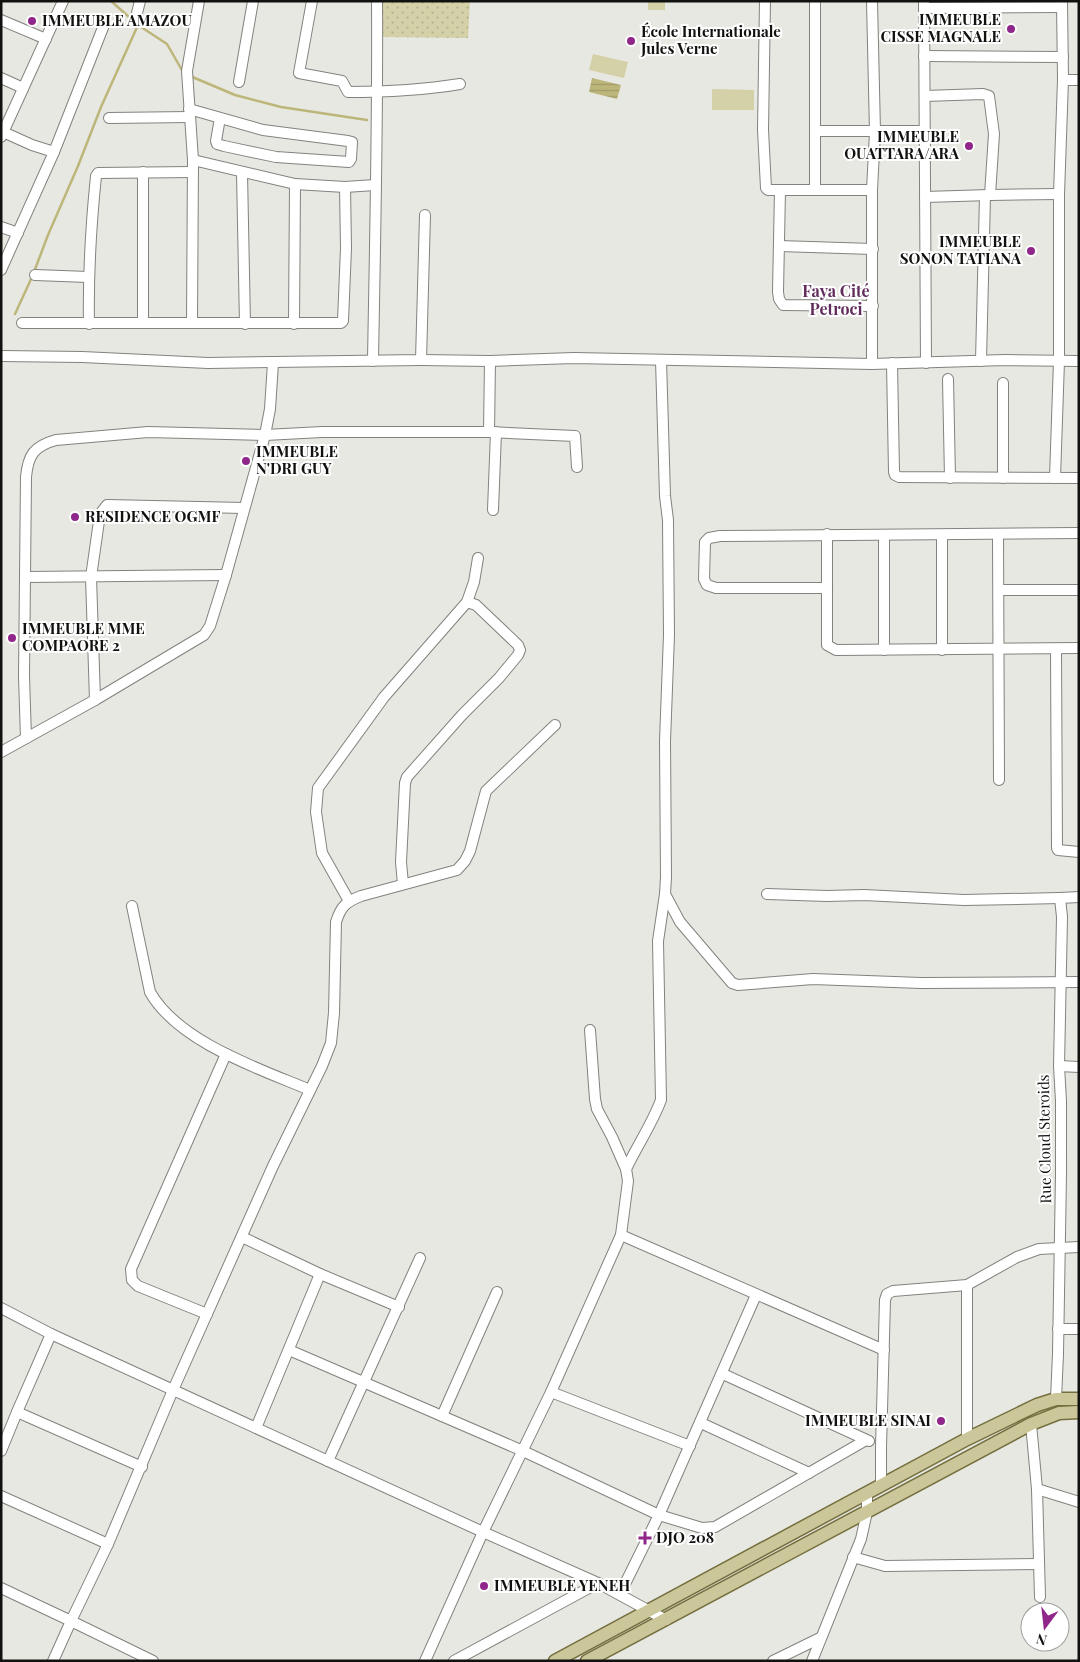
<svg xmlns="http://www.w3.org/2000/svg" width="1080" height="1662" viewBox="0 0 1080 1662" font-family="'Playfair Display',serif">
  <style>
    .grass { fill: url(#grass-dots) }
    .park { fill: #d4d0a8 }
    .water { fill: url(#water-rules) }
    .lines { fill: none; stroke-linecap: round; stroke-linejoin: round }
    .stream { stroke: #bdb67a; stroke-width: 2.5 }
    .minor-casing { stroke: #82827e; stroke-width: 12 }
    .major-casing { stroke: #746f3e; stroke-width: 15 }
    .minor { stroke: #fff; stroke-width: 10 }
    .major { stroke: #ccc79b; stroke-width: 12 }
    .poi-dot { fill: #90268a; stroke: #fff; stroke-width: 2 }
    .labels { text-anchor: middle; stroke-width: 4; stroke-linejoin: round; paint-order: stroke }
    .poi-label { font-size: 15px; font-weight: bold; fill: #11110f; stroke: #fff; text-anchor: start }
    .street-label { font-size: 15px; fill: #11110f; stroke: #fff }
    .neighbourhood-label { font-size: 16px; font-weight: bold; fill: #612d5d; stroke: #fff }
  </style>
  <defs>
    <pattern id="grass-dots" width="8" height="8" patternUnits="userSpaceOnUse" patternTransform="scale(1.25)"><rect width="8" height="8" fill="#d4d0a8"/><path d="M2 2h.1M6 6h.1" fill="none" stroke="#b5b28f" stroke-width="1.8" stroke-linecap="round"/></pattern>
    <pattern id="water-rules" width="6" height="5" patternUnits="userSpaceOnUse" patternTransform="scale(1.25)"><rect width="6" height="5" fill="#bdb67a"/><path d="M0 2.5h6" fill="none" stroke="#a19b68"/></pattern>
  </defs>
  <rect width="100%" height="100%" fill="#e8e8e3"/>
  <path class="grass" d="M381,1H470L468,38L380,37Z"/>
  <g class="park">
    <rect x="648" y="1" width="17" height="9"/>
    <path d="M593,54L628,62L624,78L589,70Z"/>
    <path d="M712,89L754,90V110H712Z"/>
  </g>
  <path class="water" d="M592,78L621,85L617,99L589,92Z"/>
  <g class="lines">
    <g class="stream">
      <path d="M111,1L138,25L167,44L183,72"/>
      <path d="M190,76L235,95L281,107L367,120"/>
      <path d="M34,272L48,235L78,166L101,107L138,25"/>
      <path d="M15,314L32,277"/>
    </g>
    <defs>
      <g id="minor">
        <path d="M312,1L299,73L342,81L348,92C386,92 423,90 460,84"/>
        <path d="M765,1L763,130L766,188L768,190H872"/>
        <path d="M815,1V190"/>
        <path d="M872,1L875,132L872,190V364"/>
        <path d="M924,1L926,363"/>
        <path d="M924,8L1062,7"/>
        <path d="M136,17L140,1"/>
        <path d="M1,20L46,39"/>
        <path d="M924,56L1063,57"/>
        <path d="M1,78L23,88"/>
        <path d="M1063,80H1079"/>
        <path d="M239,82L253,1"/>
        <path d="M925,96L983,94L989,96L994,134L990,195L1059,194"/>
        <path d="M189,109L263,130L348,141L352,142L351,159L349,162L276,157L224,146L217,144L216,141L220,118"/>
        <path d="M109,118L190,117"/>
        <path d="M1,131L32,145L54,152"/>
        <path d="M815,131H925"/>
        <path d="M1,137L63,1"/>
        <path d="M193,160L295,184L345,187L375,185"/>
        <path d="M143,172V323"/>
        <path d="M242,173L245,324"/>
        <path d="M780,190L778,292L779,299L783,305L873,306"/>
        <path d="M925,197L990,195"/>
        <path d="M1,227L18,233"/>
        <path d="M779,246L873,249"/>
        <path d="M1,270L54,152L104,25"/>
        <path d="M35,275L88,277"/>
        <path d="M22,323H341L343,321L346,248L345,187"/>
        <path d="M192,323L193,160L187,71L199,1"/>
        <path d="M89,324C88,274 91,225 96,176L98,173L193,172"/>
        <path d="M294,324L295,184"/>
        <path d="M1,356L82,357L208,363L421,360L425,215"/>
        <path d="M421,360L490,361L574,358L872,364L1005,360L1079,361"/>
        <path d="M373,361C375,241 378,121 377,1"/>
        <path d="M981,361L985,196"/>
        <path d="M892,363L894,472L895,475L899,477L1079,478"/>
        <path d="M948,379L950,478"/>
        <path d="M489,432L490,361"/>
        <path d="M1003,478V383"/>
        <path d="M1055,478L1059,361V194L1063,80L1062,1"/>
        <path d="M493,510L496,432"/>
        <path d="M827,534V645L836,650L1079,648"/>
        <path d="M884,535V650"/>
        <path d="M942,535V650"/>
        <path d="M998,535L999,780"/>
        <path d="M26,577L226,575"/>
        <path d="M827,588H716L707,585L704,579L705,542L709,538L720,536C839,534 959,535 1079,533"/>
        <path d="M999,590H1079"/>
        <path d="M1056,649L1057,848L1058,850L1079,852"/>
        <path d="M95,700L91,577L100,514L107,505L244,508"/>
        <path d="M26,738L24,676L26,477C28,455 34,446 56,440L148,432L265,435L322,432H489L575,436L577,467"/>
        <path d="M1,752L95,700L204,635L210,626L226,575L265,435L270,409L273,363"/>
        <path d="M403,884L401,862L405,783L407,777L462,715L499,678L518,655L520,650L518,645L476,605L467,602"/>
        <path d="M665,894L680,922L732,983L738,985L813,979L921,983L1079,982"/>
        <path d="M767,894L827,896L864,895L964,900L1060,898"/>
        <path d="M349,901L322,853L316,812L318,788L384,697L467,602L474,582L478,558"/>
        <path d="M132,906L150,992C178,1042 260,1069 310,1090"/>
        <path d="M1059,1066L1079,1067"/>
        <path d="M626,1169C637,1146 652,1124 661,1100L658,941L665,894L666,877L665,741L669,635L668,520L665,496L661,360"/>
        <path d="M621,1235L884,1350"/>
        <path d="M242,1237L320,1274L399,1307"/>
        <path d="M967,1285V1439"/>
        <path d="M1,1308L51,1334L483,1532L598,1583L666,1620"/>
        <path d="M207,1314L138,1286L132,1280L131,1269L226,1054"/>
        <path d="M1058,1329H1079"/>
        <path d="M289,1350L523,1451L659,1515L702,1528L715,1527L866,1440"/>
        <path d="M723,1374L869,1441"/>
        <path d="M551,1392L690,1446"/>
        <path d="M1056,1399L1058,1354L1061,1174V1101L1059,1066L1062,917L1060,898L1079,897"/>
        <path d="M17,1412L142,1467"/>
        <path d="M442,1416L497,1292"/>
        <path d="M701,1423L809,1473"/>
        <path d="M1031,1424L1037,1489L1040,1597"/>
        <path d="M256,1428L320,1274"/>
        <path d="M1,1451L17,1412L51,1334"/>
        <path d="M328,1461L420,1258"/>
        <path d="M881,1486V1447L885,1300L887,1294L893,1291L967,1285L1017,1257L1039,1249L1079,1247"/>
        <path d="M1037,1489L1079,1502"/>
        <path d="M1,1496L108,1544"/>
        <path d="M853,1557L885,1566L1039,1564"/>
        <path d="M1,1588L71,1621L108,1544L173,1390L273,1166L322,1066L331,1043L334,1013L336,922C341,906 346,902 361,896L457,870L465,861L470,851L486,791L555,725"/>
        <path d="M620,1594L659,1515L756,1295"/>
        <path d="M53,1661L71,1621L153,1661"/>
        <path d="M425,1661L483,1532L551,1392L621,1235L628,1181L626,1169L612,1137L597,1109L595,1099L590,1030"/>
        <path d="M454,1661L598,1583"/>
        <path d="M773,1661L820,1638"/>
        <path d="M812,1661L861,1539L867,1512V1493"/>
      </g>
      <g id="major">
        <path d="M555,1661L967,1439L1037,1405L1056,1399H1079"/>
        <path d="M587,1661L1031,1424L1059,1413L1079,1412"/>
      </g>
    </defs>
    <use href="#minor" class="minor-casing"/>
    <use href="#major" class="major-casing"/>
    <use href="#minor" class="minor"/>
    <use href="#major" class="major"/>
  </g>
  <g class="poi-dot">
    <circle cx="32" cy="21" r="5"/>
    <circle cx="1011" cy="29" r="5"/>
    <circle cx="631" cy="41" r="5"/>
    <circle cx="969" cy="146" r="5"/>
    <circle cx="1031" cy="251" r="5"/>
    <circle cx="246" cy="461" r="5"/>
    <circle cx="75" cy="517" r="5"/>
    <circle cx="12" cy="638" r="5"/>
    <circle cx="941" cy="1421" r="5"/>
    <path d="M642.5 1530.5h5v5h5v5h-5v5h-5v-5h-5v-5h5z"/>
    <circle cx="484" cy="1586" r="5"/>
  </g>
  <g class="labels">
    <g class="poi-label">
      <text x="1001" y="25" text-anchor="end">IMMEUBLE<tspan x="1001" dy="17">CISSE MAGNALE</tspan></text>
      <text x="42" y="26">IMMEUBLE AMAZOU</text>
      <text x="641" y="37">École Internationale<tspan x="641" dy="17">Jules Verne</tspan></text>
      <text x="959" y="142" text-anchor="end">IMMEUBLE<tspan x="959" dy="17">OUATTARA/ARA</tspan></text>
      <text x="1021" y="247" text-anchor="end">IMMEUBLE<tspan x="1021" dy="17">SONON TATIANA</tspan></text>
      <text x="256" y="457">IMMEUBLE<tspan x="256" dy="17">N'DRI GUY</tspan></text>
      <text x="85" y="522">RESIDENCE OGMF</text>
      <text x="22" y="634">IMMEUBLE MME<tspan x="22" dy="17">COMPAORE 2</tspan></text>
      <text x="931" y="1426" text-anchor="end">IMMEUBLE SINAI</text>
      <text x="656" y="1543">DJO 208</text>
      <text x="494" y="1591">IMMEUBLE YENEH</text>
    </g>
    <g class="street-label">
      <text transform="translate(1045 1139) rotate(-91)" y="5">Rue Cloud Steroids</text>
    </g>
    <g class="neighbourhood-label">
      <text x="836" y="297">Faya Cité<tspan x="836" dy="18">Petroci</tspan></text>
    </g>
  </g>
  <rect width="1080" height="1662" fill="none" stroke="#11110f" stroke-width="5"/>
  <g transform="translate(1045 1627) rotate(195)"><circle r="24" fill="#ffffff" stroke="#a0a09f"/>
  <path d="M0-4L9 19L0 12L-9 19Z" fill="#90268a"/>
  <text y="-8" font-size="14" font-weight="bold" text-anchor="middle" fill="#11110f">N</text>
  </g>
</svg>
